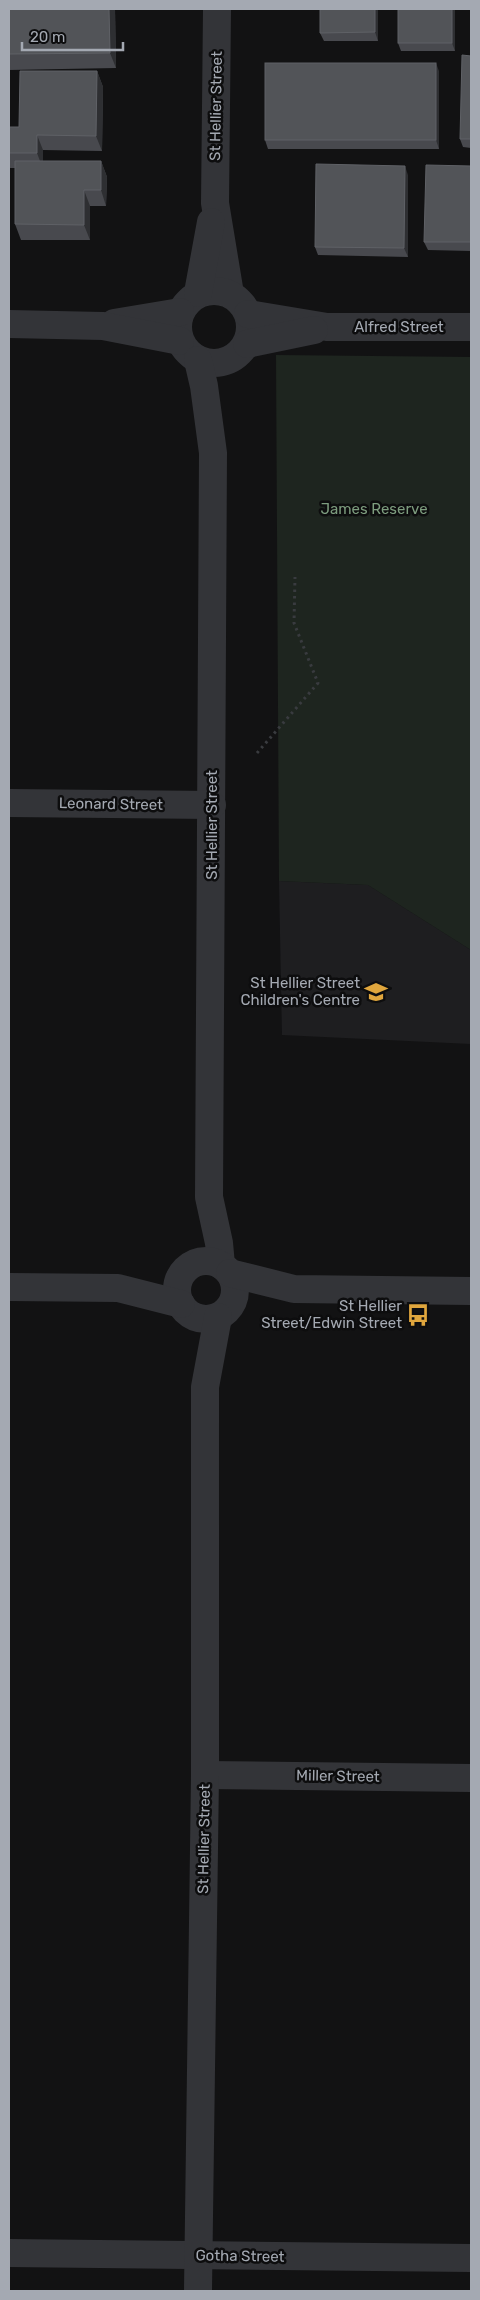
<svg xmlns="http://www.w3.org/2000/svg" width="480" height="2300" viewBox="0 0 480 2300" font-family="Rubik,sans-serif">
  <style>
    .built { fill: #1e1e20 }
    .green { fill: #1e251f }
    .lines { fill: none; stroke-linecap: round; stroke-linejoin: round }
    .path { stroke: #393b3f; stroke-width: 3; stroke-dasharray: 2.5 4; stroke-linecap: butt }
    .street { stroke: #333438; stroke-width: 28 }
    .wall { fill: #48494e }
    .shaded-wall { fill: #2e2f32 }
    .building { fill: #525458; stroke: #5f6166 }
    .labels { text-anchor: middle; stroke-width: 5; stroke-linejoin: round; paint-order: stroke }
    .street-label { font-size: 15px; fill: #a4a9b2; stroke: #0d0d0e }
    .park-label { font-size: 15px; fill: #7d9c7e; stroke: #0d0d0e }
    .poi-label { font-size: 15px; fill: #a4a9b2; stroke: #0d0d0e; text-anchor: end }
  </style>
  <rect width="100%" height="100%" fill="#121213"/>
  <path class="built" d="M279,881L368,885L471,950V1044L282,1035Z"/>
  <path class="green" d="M276,355L471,357V950L368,885L279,881Z"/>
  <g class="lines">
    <path class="path" d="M257,753L318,683L294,623L295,577"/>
    <g class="street">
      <path d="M217,9L215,203L230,294"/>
      <circle cx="214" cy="327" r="36"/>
      <path d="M198,293L211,222"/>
      <path d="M248,314L327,327H471"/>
      <path d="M114,323L180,312"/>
      <path d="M9,324L103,326L180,341"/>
      <path d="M247,344L314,330"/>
      <path d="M198,360L204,386L213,453L209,1197L219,1243L221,1265"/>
      <path d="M9,803L212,805"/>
      <circle cx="206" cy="1290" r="29"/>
      <path d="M230,1273L294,1289L471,1291"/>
      <path d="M9,1287L118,1288L181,1304"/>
      <path d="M205,1775L471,1778"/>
      <path d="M9,2253L471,2258"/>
      <path d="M198,2291L205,1775V1387L218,1317"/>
    </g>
  </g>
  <g class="wall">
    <path d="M9,9H115L116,68L9,70Z"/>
    <path d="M378,9V41H324L320,33Z"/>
    <path d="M398,9H455V51H401L398,43Z"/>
    <path d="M471,56V148L463,147L460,139Z"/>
    <path d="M97,71L103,87L102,151L43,150V161H101L107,177L106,206H90V240H21L15,224V168H9V127H19Z"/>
    <path d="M439,71V149H268L265,140Z"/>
    <path d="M471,166V251L428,250L424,242Z"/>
    <path d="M408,175V257L318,255L315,247Z"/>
  </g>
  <g class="shaded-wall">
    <path d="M109,9H115L116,68L110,53Z"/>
    <path d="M375,9H378V41L375,32Z"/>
    <path d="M452,9H455V51L452,43Z"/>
    <path d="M436,63L439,71V149L436,140Z"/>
    <path d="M97,71L103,87L102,151L96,136Z"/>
    <path d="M37,135L43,150V169L37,153Z"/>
    <path d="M101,161L107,177L106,206L101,190Z"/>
    <path d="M405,166L408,175V257L404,248Z"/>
    <path d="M84,190L90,206V240L84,225Z"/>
  </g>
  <g class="building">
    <path d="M9,9H109L110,53L9,54Z"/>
    <path d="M320,9H375V32L320,33Z"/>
    <rect x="398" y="9" width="54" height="34"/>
    <path d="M462,55L471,56V139H460Z"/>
    <rect x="265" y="63" width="171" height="77"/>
    <path d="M20,71H97L96,136L37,135V153H9V127H19Z"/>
    <path d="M15,161H101V190H84V225L15,224Z"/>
    <path d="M316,164L405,166L404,248L315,247Z"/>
    <path d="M426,165L471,166V242H424Z"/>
  </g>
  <defs>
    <symbol id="school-bare" viewBox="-9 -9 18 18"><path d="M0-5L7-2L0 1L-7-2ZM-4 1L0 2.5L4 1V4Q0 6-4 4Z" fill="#e0a63d" stroke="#0d0d0e" stroke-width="2.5" paint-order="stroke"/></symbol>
    <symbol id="bus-bare" viewBox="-9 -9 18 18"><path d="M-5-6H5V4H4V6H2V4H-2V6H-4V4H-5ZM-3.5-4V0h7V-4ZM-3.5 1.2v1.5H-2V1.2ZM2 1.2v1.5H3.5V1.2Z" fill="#e0a63d" stroke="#0d0d0e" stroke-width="2.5" paint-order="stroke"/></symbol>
  </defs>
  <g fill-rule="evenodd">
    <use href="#school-bare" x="360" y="976" width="32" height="32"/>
    <use href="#bus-bare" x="402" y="1299" width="32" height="32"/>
  </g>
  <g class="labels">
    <g class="street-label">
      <text transform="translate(216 106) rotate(-89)" y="5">St Hellier Street</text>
      <text x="399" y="332">Alfred Street</text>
      <text transform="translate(111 804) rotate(1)" y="5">Leonard Street</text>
      <text transform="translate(212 825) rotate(-90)" y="5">St Hellier Street</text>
      <text transform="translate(338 1776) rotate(1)" y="5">Miller Street</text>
      <text transform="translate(204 1839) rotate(-89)" y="5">St Hellier Street</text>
      <text transform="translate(240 2256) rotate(1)" y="5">Gotha Street</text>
    </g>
    <g class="park-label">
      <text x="374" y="514">James Reserve</text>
    </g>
    <g class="poi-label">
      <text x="360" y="988">St Hellier Street<tspan x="360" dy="17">Children's Centre</tspan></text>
      <text x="402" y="1311">St Hellier<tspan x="402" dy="17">Street/Edwin Street</tspan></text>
    </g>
  </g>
  <rect width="480" height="2300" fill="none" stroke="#a4a9b2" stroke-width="20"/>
  <path d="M22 42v8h101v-8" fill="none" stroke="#a4a9b2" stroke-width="2.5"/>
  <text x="30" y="42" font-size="15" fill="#a4a9b2" stroke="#0d0d0e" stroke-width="4" paint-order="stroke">20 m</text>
</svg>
